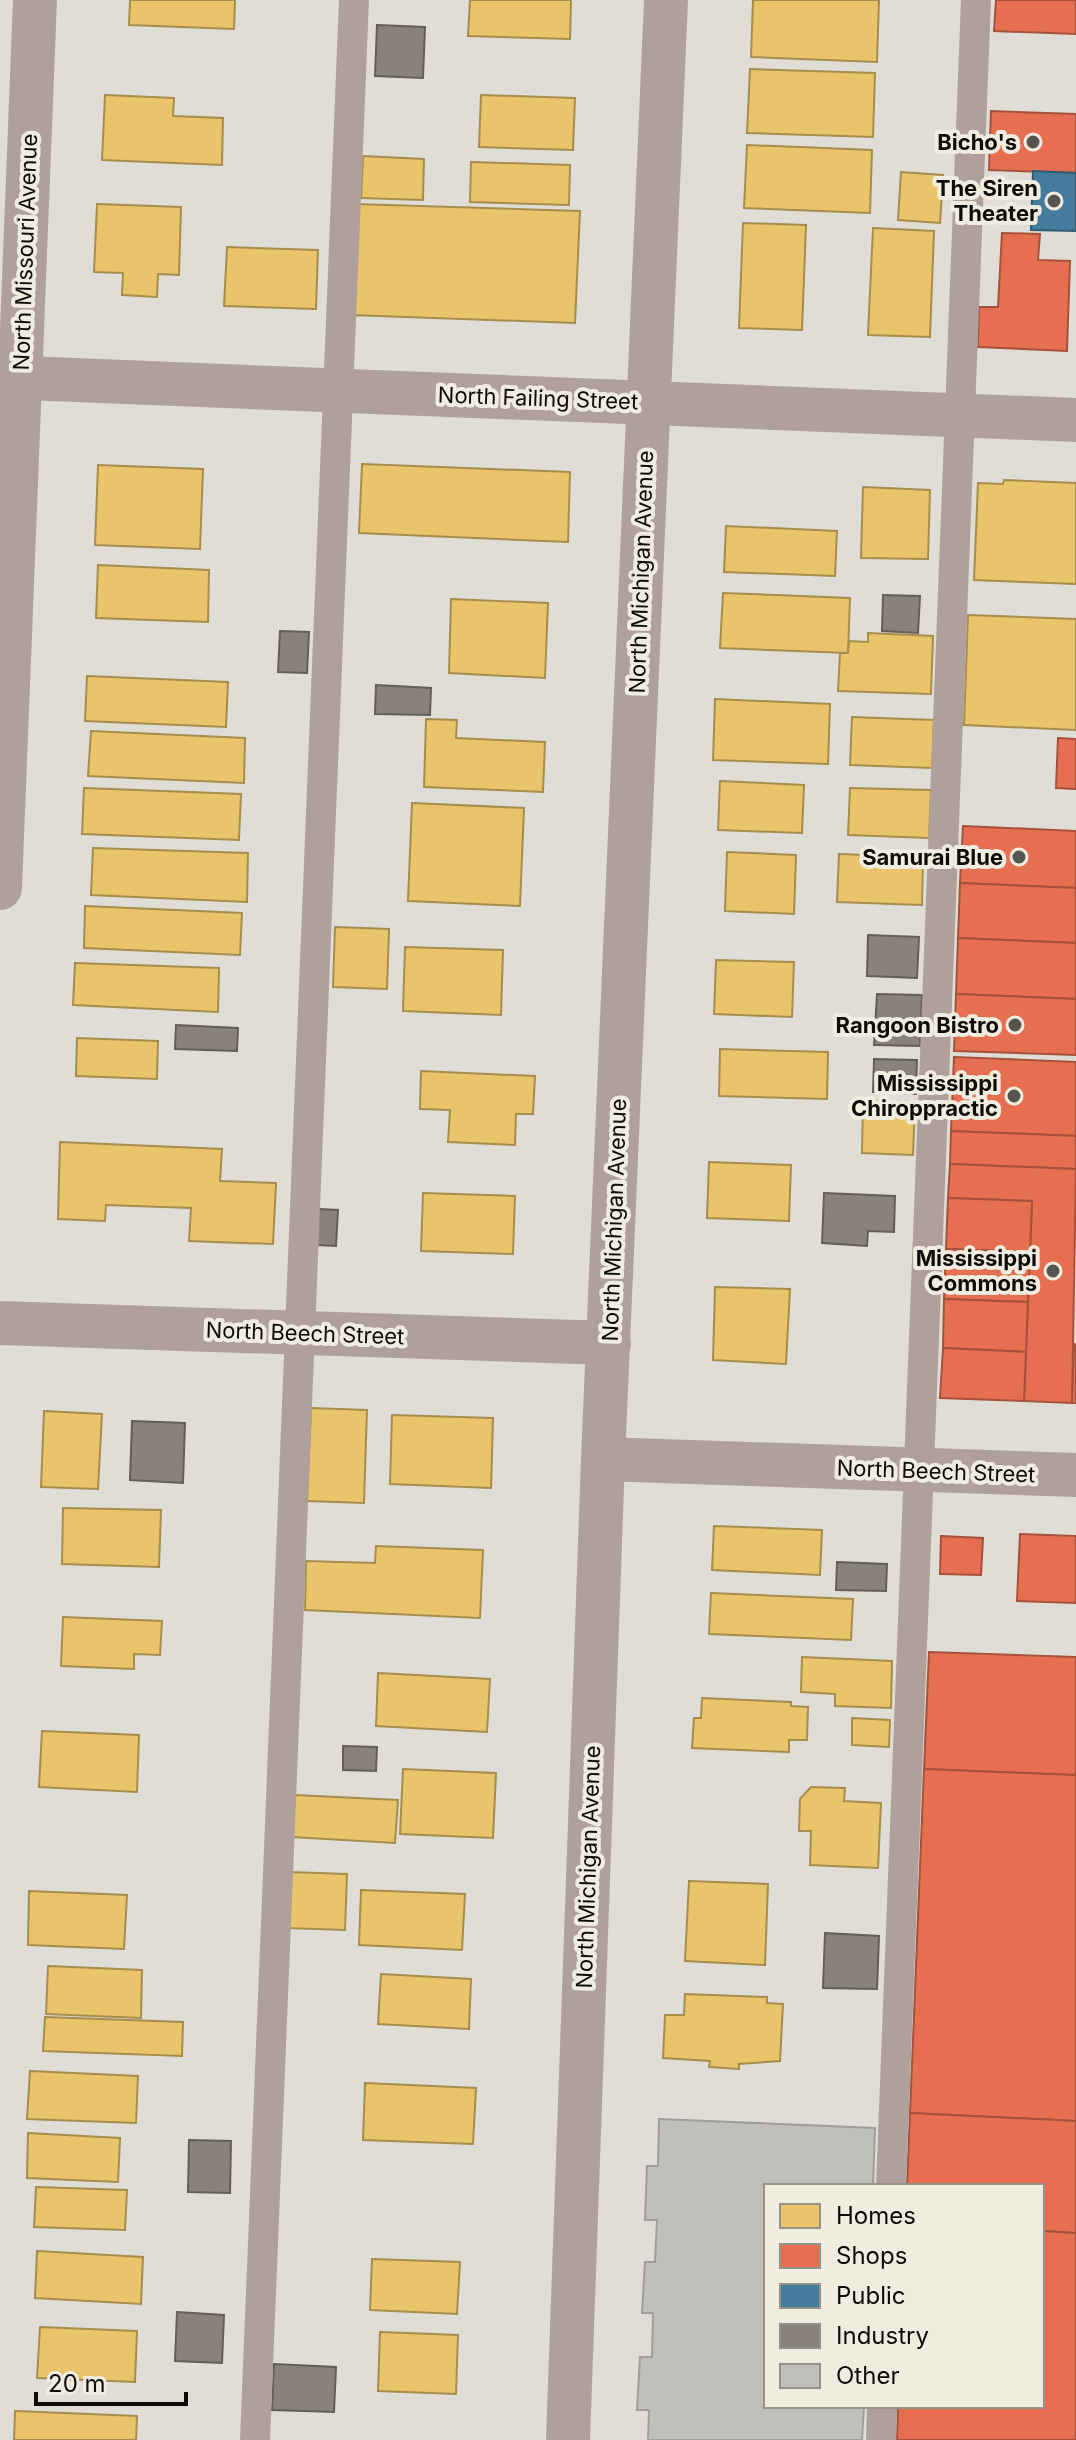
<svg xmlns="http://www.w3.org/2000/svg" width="1076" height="2440" viewBox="0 0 1076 2440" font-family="Inter,sans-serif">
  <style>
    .homes { fill: #e9c46a; stroke: #a78d4d; stroke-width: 2 }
    .shops { fill: #e76f51; stroke: #a6513b; stroke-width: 2 }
    .public { fill: #457b9d; stroke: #345a70; stroke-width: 2 }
    .industry { fill: #8a817c; stroke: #645e59; stroke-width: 2 }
    .building { fill: #c1bfba; stroke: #a09e99; stroke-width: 2 }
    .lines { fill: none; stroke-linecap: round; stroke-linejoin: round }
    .lane { stroke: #b0a09c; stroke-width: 30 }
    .street { stroke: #b0a09c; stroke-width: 44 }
    .poi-dot { fill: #575550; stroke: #f0ece0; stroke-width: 3 }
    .labels { text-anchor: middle; stroke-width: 8; stroke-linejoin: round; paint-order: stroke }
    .poi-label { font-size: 22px; font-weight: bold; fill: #0d0c08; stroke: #f0ece0; text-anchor: end }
    .street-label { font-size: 22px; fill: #0d0c08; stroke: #f0ece0 }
  </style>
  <rect width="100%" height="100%" fill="#e0ddd6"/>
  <g class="homes">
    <path d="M130,0H235L234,29L129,25Z"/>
    <path d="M470,0H571L570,39L468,36Z"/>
    <path d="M753,0H879L877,62L751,57Z"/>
    <path d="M750,69L875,73L873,137L747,133Z"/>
    <path d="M105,95L174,98L173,116L223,118L222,165L102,160Z"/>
    <path d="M481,95L575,98L573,150L479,147Z"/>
    <path d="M747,145L872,150L870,213L744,208Z"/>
    <path d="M363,156L424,159L423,200L361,198Z"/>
    <path d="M471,162L570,165L569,205L470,202Z"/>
    <path d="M901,172L943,175L940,223L898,220Z"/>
    <path d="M97,204L181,207L179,275L158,274L157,297L122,295L123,273L94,272Z"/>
    <path d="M355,204L580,211L575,323L351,315Z"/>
    <path d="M743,223L806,225L802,330L739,328Z"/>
    <path d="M873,228L934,231L930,337L868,335Z"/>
    <path d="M227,247L318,250L316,309L224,306Z"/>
    <path d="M362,464L570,472L568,542L359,533Z"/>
    <path d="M98,465L203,469L200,549L95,545Z"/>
    <path d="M1004,480L1076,483V584L974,580L978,483L1003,484Z"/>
    <path d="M863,487L930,490L928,559L861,558Z"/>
    <path d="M726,526L837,531L835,576L724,572Z"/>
    <path d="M98,565L209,570L208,622L96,618Z"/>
    <path d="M723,593L850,598L848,653L720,648Z"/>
    <path d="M451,599L548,603L545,678L449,673Z"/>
    <path d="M968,615L1076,619V730L964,725Z"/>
    <path d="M868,633L933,636L931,694L838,691L840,653H848L849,641L868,642Z"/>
    <path d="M87,676L228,682L226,727L85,721Z"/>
    <path d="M715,699L830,704L828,764L713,760Z"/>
    <path d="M852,717L934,720L932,768L850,765Z"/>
    <path d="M426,719L457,720L456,738L545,742L543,792L424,787Z"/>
    <path d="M91,731L245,738L244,783L88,776Z"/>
    <path d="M720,781L804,785L802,833L718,830Z"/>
    <path d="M84,788L241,794L239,840L82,834Z"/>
    <path d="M850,788L931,790L929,838L848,835Z"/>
    <path d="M412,803L524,808L520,906L408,901Z"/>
    <path d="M93,848L248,853L247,902L91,895Z"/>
    <path d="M727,852L796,855L794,914L725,911Z"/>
    <path d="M839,854L923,857L922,905L837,902Z"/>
    <path d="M85,906L242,913L240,955L84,948Z"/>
    <path d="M335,927L389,929L387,989L333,987Z"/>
    <path d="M405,947L503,950L501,1015L403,1011Z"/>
    <path d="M716,960L794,962L792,1017L714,1014Z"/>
    <path d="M75,963L219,968L218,1012L73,1005Z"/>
    <path d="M77,1038L158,1041L157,1079L76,1076Z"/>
    <path d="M720,1049L828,1052L827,1099L719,1096Z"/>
    <path d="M421,1071L535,1076L533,1114H516L515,1145L448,1142L450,1110L420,1109Z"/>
    <path d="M863,1100L915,1102L913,1155L862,1153Z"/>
    <path d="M60,1142L222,1149L220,1181L276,1183L273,1244L189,1241L191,1208L106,1205L105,1221L58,1219Z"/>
    <path d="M709,1162L791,1165L789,1221L707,1218Z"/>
    <path d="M423,1193L515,1196L513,1254L421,1251Z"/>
    <path d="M715,1287L790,1289L786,1364L713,1360Z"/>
    <path d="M311,1408L367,1410L364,1503L307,1501Z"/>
    <path d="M44,1411L102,1414L98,1489L41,1487Z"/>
    <path d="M392,1415L493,1418L491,1488L390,1484Z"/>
    <path d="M63,1508L161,1510L159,1567L62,1564Z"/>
    <path d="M714,1526L822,1530L820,1575L712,1570Z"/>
    <path d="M376,1546L483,1550L480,1618L305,1610L306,1561L375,1563Z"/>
    <path d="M711,1593L853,1599L851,1640L709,1634Z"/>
    <path d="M63,1617L162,1621L160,1655L134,1654V1669L61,1666Z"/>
    <path d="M802,1657L892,1661L891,1708L835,1706V1694L801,1692Z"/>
    <path d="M378,1673L490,1679L487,1732L376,1726Z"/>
    <path d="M702,1698L791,1702V1706L808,1707L807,1740H789V1752L692,1748L694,1718H701Z"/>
    <path d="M852,1718L890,1720L889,1747L852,1745Z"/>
    <path d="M42,1731L139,1735L137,1792L39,1787Z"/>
    <path d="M403,1769L496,1773L493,1838L400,1834Z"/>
    <path d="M811,1787L845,1788L844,1801L881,1803L878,1868L810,1865L811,1831H799L800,1799Z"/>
    <path d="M295,1795L398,1800L395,1843L292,1837Z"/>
    <path d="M289,1872L347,1874L345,1930L287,1928Z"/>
    <path d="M689,1881L768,1884L765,1965L685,1961Z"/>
    <path d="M361,1890L465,1894L462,1950L359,1945Z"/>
    <path d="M29,1891L127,1895L124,1949L28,1945Z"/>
    <path d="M48,1966L142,1970L141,2018L46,2014Z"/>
    <path d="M381,1974L471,1979L469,2029L378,2024Z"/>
    <path d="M685,1994L767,1997V2003L783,2004L780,2061L739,2064V2069L709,2067L710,2061L663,2058L665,2015H684Z"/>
    <path d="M45,2017L183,2022L182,2056L43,2051Z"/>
    <path d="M30,2071L138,2076L136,2123L27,2119Z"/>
    <path d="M365,2083L476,2088L473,2144L363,2140Z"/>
    <path d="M28,2133L120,2138L118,2182L27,2178Z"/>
    <path d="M36,2187L127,2190L125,2230L34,2227Z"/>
    <path d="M37,2251L143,2257L141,2304L35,2298Z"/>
    <path d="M372,2259L460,2262L457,2314L370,2310Z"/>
    <path d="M40,2327L137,2331L135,2382L37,2378Z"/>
    <path d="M380,2332L458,2335L456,2394L378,2391Z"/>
    <path d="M15,2411L137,2416L136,2440H14Z"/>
  </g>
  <g class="shops">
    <path d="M996,0H1076V34L994,31Z"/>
    <path d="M991,111L1076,114V173L989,170Z"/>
    <path d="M1002,233L1040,234L1038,260L1070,261L1067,351L978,347L979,307H998Z"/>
    <path d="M1058,738L1076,739V789L1056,788Z"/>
    <path d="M963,826L1076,831V888L960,883Z"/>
    <path d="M960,883L1076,888V943L958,938Z"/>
    <path d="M958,938L1076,943V999L956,994Z"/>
    <path d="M956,994L1076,999V1055L954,1051Z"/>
    <path d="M954,1057L1076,1062V1136L951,1131Z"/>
    <path d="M951,1131L1076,1136V1169L950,1164Z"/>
    <path d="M950,1164L1076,1169L1072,1403L1024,1401L1032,1201L948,1198Z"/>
    <path d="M948,1198L1032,1201L1030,1252L946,1249Z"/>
    <path d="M946,1249L1030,1252L1028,1302L944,1299Z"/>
    <path d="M944,1299L1028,1302L1026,1352L943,1348Z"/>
    <path d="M1074,1344L1076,1345V1403H1072Z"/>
    <path d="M943,1348L1026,1352L1024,1401L940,1398Z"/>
    <path d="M1020,1534L1076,1536V1603L1017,1601Z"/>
    <path d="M941,1536L983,1538L981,1575L940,1574Z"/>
    <path d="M929,1652L1076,1657V1775L924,1769Z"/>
    <path d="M924,1769L1076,1775V2121L910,2113Z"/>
    <path d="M910,2113L1076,2121V2233L1042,2231V2186H907Z"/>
    <path d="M1042,2231L1076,2233V2440H897L898,2406H1042Z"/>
  </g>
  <path class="public" d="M1033,171L1076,173V231L1031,230Z"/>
  <g class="industry">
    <path d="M377,25L425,27L423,78L375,76Z"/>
    <path d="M883,595L920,596L918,633L882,631Z"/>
    <path d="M280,631L309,632L307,673L278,672Z"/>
    <path d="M376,685L431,688L430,715L375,714Z"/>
    <path d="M868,935L919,937L917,978L867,976Z"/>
    <path d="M877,994L922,995L920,1046L874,1045Z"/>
    <path d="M176,1025L238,1028L237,1051L175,1049Z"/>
    <path d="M874,1059L917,1060L916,1094L873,1092Z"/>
    <path d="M824,1193L895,1196L894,1232L868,1231L867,1246L822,1243Z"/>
    <path d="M319,1209L338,1210L336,1246L317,1245Z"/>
    <path d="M132,1421L185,1423L183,1483L130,1480Z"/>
    <path d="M837,1562L887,1564L886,1591L836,1590Z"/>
    <path d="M343,1746L377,1747L376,1771L343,1770Z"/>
    <path d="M825,1933L879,1936L877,1989L823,1988Z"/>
    <path d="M189,2140L231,2141L230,2193L188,2192Z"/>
    <path d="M177,2312L224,2315L222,2363L175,2361Z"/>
    <path d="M274,2364L336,2367L334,2412L272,2410Z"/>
  </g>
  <path class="building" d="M659,2119L875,2128L873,2186H766V2406H864L862,2440H648L649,2410H637L640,2357H652L653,2313H642L645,2262H655L657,2220H645L647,2166H658Z"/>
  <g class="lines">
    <g class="lane">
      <path d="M891,2186L976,0"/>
      <path d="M255,2440L354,0"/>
      <path d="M881,2440L882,2406"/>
    </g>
    <g class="street">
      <path d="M0,377L1076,420"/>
      <path d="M0,888L35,0"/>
      <path d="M0,1323L609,1343"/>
      <path d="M603,1459L1076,1475"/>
      <path d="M568,2440L603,1459L666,0"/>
    </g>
  </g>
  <g class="poi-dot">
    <circle cx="1033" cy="142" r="8"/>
    <circle cx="1054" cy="201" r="8"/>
    <circle cx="1019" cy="857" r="8"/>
    <circle cx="1015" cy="1025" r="8"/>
    <circle cx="1014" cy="1096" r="8"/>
    <circle cx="1053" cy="1271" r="8"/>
  </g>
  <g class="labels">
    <g class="poi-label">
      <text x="1017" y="150">Bicho's</text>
      <text x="1038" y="196">The Siren<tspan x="1038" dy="25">Theater</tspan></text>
      <text x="1003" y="865">Samurai Blue</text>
      <text x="999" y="1033">Rangoon Bistro</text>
      <text x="998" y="1091">Mississippi<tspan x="998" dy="25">Chiroppractic</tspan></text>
      <text x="1037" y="1266">Mississippi<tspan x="1037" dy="25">Commons</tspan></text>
    </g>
    <g class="street-label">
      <text transform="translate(25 252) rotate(-88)" y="8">North Missouri Avenue</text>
      <text transform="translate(538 398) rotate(2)" y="8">North Failing Street</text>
      <text transform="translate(641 572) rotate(-88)" y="8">North Michigan Avenue</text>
      <text transform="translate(614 1220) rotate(-88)" y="8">North Michigan Avenue</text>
      <text transform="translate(305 1333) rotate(2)" y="8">North Beech Street</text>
      <text transform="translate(936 1471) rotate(2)" y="8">North Beech Street</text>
      <text transform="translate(588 1867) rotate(-88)" y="8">North Michigan Avenue</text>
    </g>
  </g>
  <rect x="764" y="2184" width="280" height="224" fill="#f0ece0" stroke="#95928a" stroke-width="2"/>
  <rect x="780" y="2204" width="40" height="24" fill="#e9c46a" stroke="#95928a" stroke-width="2"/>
  <text x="836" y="2224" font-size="24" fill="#0d0c08">Homes</text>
  <rect x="780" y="2244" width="40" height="24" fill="#e76f51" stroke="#95928a" stroke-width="2"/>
  <text x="836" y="2264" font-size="24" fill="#0d0c08">Shops</text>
  <rect x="780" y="2284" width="40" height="24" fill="#457b9d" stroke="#95928a" stroke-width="2"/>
  <text x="836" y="2304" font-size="24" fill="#0d0c08">Public</text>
  <rect x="780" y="2324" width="40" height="24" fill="#8a817c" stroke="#95928a" stroke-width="2"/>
  <text x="836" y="2344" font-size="24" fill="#0d0c08">Industry</text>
  <rect x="780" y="2364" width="40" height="24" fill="#c1bfba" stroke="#95928a" stroke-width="2"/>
  <text x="836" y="2384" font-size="24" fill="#0d0c08">Other</text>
  <path d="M36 2392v12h150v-12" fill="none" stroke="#0d0c08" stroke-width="4"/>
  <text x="48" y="2392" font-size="24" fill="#0d0c08" stroke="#f0ece0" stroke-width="6" paint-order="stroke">20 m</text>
</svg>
